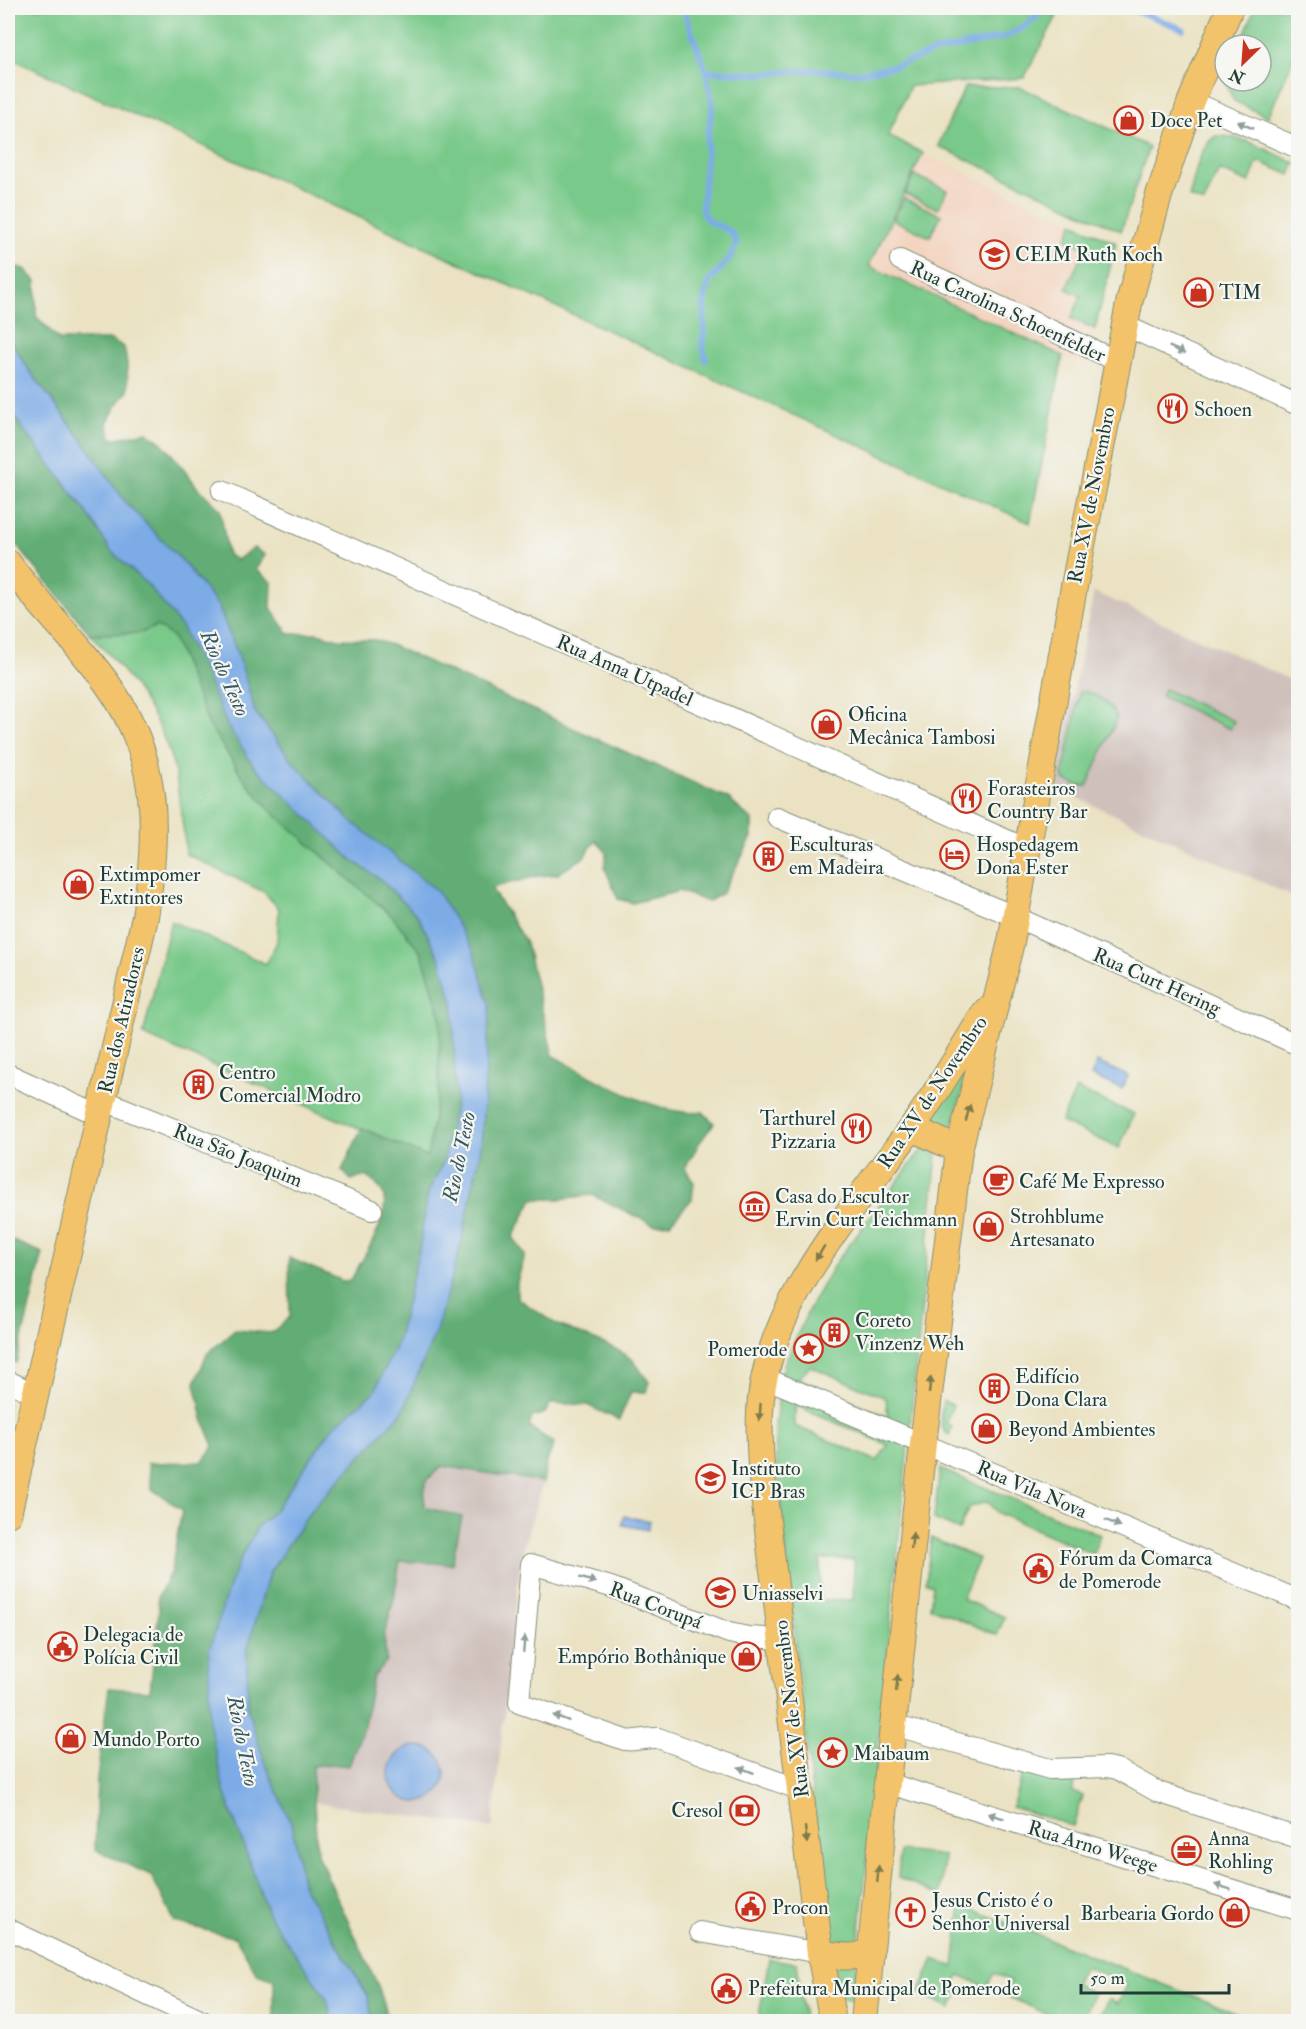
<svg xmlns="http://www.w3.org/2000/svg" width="1306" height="2029" viewBox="0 0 1306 2029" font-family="'IM FELL Double Pica',serif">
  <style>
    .built { fill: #f3d4bf }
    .industrial { fill: #cfc0bb }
    .green { fill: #79c98a; stroke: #4c835f; stroke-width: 1.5; fill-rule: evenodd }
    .forest { fill: #62ad76; stroke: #407555; stroke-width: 1.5 }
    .water { fill: #7cabe6; stroke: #4e748d; stroke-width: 1.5 }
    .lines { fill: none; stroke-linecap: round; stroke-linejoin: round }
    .stream { stroke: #7cabe6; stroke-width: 6 }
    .minor-casing { stroke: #84907b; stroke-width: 22 }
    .major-casing { stroke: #84907b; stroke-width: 28 }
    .minor { stroke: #fff; stroke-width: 20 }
    .major { stroke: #f2c36a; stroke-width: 26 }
    .oneway { fill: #8f9e9a }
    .oneway2 { fill: #7e794c }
    .labels { text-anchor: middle; stroke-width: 4.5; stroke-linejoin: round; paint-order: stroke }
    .poi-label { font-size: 20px; fill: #1f3d34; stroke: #f6f6f2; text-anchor: start }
    .street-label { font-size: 20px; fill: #1f3d34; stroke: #f6f6f2 }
    .water-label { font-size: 21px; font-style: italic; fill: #365860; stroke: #f6f6f2 }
  </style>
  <rect width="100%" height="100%" fill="#f6f6f2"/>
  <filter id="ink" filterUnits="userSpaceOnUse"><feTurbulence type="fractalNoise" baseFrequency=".0167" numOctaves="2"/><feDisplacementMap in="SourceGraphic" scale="12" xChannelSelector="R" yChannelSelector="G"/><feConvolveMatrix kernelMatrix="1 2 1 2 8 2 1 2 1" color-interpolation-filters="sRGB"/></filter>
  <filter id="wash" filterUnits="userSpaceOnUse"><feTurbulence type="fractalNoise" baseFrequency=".008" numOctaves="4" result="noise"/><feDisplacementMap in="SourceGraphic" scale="24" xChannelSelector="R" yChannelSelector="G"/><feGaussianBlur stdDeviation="1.35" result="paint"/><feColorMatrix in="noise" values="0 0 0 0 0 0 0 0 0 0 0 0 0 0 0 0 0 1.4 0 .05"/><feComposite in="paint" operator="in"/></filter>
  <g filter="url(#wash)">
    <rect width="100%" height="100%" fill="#eae2c2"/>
    <path class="built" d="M923,153L1116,243L1095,329L1087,368L869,266Z"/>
    <g class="industrial">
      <path d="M1094,592L1298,683V899L1054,787Z"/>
      <path d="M442,1466L543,1482L521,1556L492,1828L316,1803L312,1766L331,1764L349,1766L364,1725L373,1676L386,1661L384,1635L393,1603L399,1561L452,1564L424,1507L425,1482Z"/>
    </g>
    <g class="green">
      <path d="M8,8H1037L1057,16L1024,78L910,86L888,136L923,153L869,266L1063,356L1030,523L8,57Z"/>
      <path d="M1255,8H1298V48L1268,117L1234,101L1225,82L1261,81V45H1240Z"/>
      <path d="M965,87H1020L1149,147L1121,231L938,146Z"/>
      <path d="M1216,136C1244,135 1270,152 1295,163L1290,175L1258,161L1249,183L1219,170L1204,203L1189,197C1195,177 1198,147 1216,136Z"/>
      <path d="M914,175L947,190L938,209L905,194Z"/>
      <path d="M904,198L941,215L930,237L893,220Z"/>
      <path d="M1073,223L1116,243L1095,329L1071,319L1081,296L1066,289L1085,248L1066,239Z"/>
      <path d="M157,626L173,637L209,725L244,779L271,811L392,916L422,953L440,1014L439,1086L427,1158L143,1035L171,921L266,964L277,942L279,909L264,892L186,854C183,826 180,796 174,768C161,715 127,673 90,634L141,633Z"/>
      <path d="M1164,689L1234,721L1230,729L1161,696Z"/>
      <path d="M1080,691C1097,693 1110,703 1117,718L1087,786H1079L1064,780L1063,774Z"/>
      <path d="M979,1035L951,1131L943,1134L933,1129L931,1122Z"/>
      <path d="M1076,1089L1134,1114L1119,1148L1061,1122Z"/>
      <path d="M923,1148L937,1153L853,2000L839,1997C813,1818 795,1639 776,1459L775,1425L782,1373L785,1362L809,1309L836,1262ZM810,1366L886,1398L888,1417L798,1378ZM795,1405L888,1445L877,1461L795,1426ZM820,1559H854L853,1600H820Z"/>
      <path d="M943,1401L953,1405L946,1423L952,1427L949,1435C936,1427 941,1414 943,1401Z"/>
      <path d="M940,1469L1100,1535L1093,1554L998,1513L987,1502L969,1507L959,1530L934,1519Z"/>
      <path d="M931,1538L979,1559L962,1599L1005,1617L997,1635L930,1607L933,1585L926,1582Z"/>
      <path d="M1023,1772L1058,1782H1075L1072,1792L1083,1796L1073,1826L1012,1807Z"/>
      <path d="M900,1851L944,1856L940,1895L898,1878Z"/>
      <path d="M961,1905L1257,2021H1098L1108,1999L1118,2004L1127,1985L1084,1966L1075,1984L1094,1993L1081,2021H1062L1005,1995L1011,1981L994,1973L987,1987L959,1975L954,1985L960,1988L951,2008L919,1993L934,1959L954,1967Z"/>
      <path d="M769,1959L797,1963L804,2021H758Z"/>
    </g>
    <g class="forest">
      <path d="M8,265L25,269L36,281V316L59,340H111L124,347L127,363L128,391L117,405L107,423L112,439L147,432L161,442L181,465L197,487L220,509L228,555L237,560L254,548L265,555L256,570L272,582L271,608L289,634L317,633L339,639L375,640L391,645L727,798L752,820V837L722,893L708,902L679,891L633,903L618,899L605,868L606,852L596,840L583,858L558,874L538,876L491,888L526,943L553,1056C591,1076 661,1119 703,1112L714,1123L700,1142L685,1168L694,1183L692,1199L670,1223L654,1225L592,1195L559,1199H533L513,1237L525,1255L517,1282V1298L556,1324L614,1348L632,1359L649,1382L647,1392H631L619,1420L587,1405L551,1403L545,1413L532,1417L529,1427L554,1443L547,1462L543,1482L442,1466L425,1482L424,1507L462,1517L452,1564L400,1561L393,1603L384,1635L386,1661L373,1676L364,1725L349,1766L331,1764L312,1766L317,1854L379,1988L389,2021H373L368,1996L302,1884L293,1828L266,1766L248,1711L247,1651L269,1573L312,1509L402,1412L436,1331L461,1244L481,1147L490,1005L349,819L293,762L255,712L240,660L218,606L184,563L126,503L80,437L29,370L8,337Z"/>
      <path d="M8,405L20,425L86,511L111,551L148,585L181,626L254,766L352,860L380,879L418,916L440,959L453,1002L456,1101L444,1161L428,1194L419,1250L397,1342L375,1391L333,1427L274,1511L259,1525L243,1553L224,1791L269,1916L327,1999L332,2021H272L274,2014V1980L257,1974L236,1938L175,1922L151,1875L95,1850L97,1778L109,1688L150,1691L159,1610L158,1597L171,1571L182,1510L152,1489L148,1463L202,1462L214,1446L203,1419L195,1383L207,1354L235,1330L271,1333L290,1317L289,1258L343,1281L351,1280C361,1261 392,1216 383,1194C381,1187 372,1181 367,1176L351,1180L342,1170L362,1128L427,1157L439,1086L440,1014L422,953L392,916L271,811L244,779L209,725L173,637L157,626L141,633L90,634L15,543L8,533Z"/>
      <path d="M8,1239L43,1253L16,1363L8,1360Z"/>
    </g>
    <g class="water">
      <path d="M8,337L29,370L80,437L126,503L184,563L218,606L240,660L255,712L293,762L349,819L437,891L473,950L490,1005L481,1147L461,1244L436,1331L402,1412L312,1509L269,1573L247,1651L248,1711L266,1766L293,1828L302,1884L368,1996L373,2021H332L327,1999L269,1916L224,1791L209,1723V1651L230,1583L243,1553L259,1525L274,1511L333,1427L375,1391L397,1342L419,1250L428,1193L444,1161L456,1101L453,1002L440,959L418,916L380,879L352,860L254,766L228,727L203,669L181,626L148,585L111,551L86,511L20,425L8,405Z"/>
      <path d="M1097,1062L1128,1076L1122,1089L1091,1076Z"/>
      <path d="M624,1516L650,1521L648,1530L622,1525Z"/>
      <circle cx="417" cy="1774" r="28"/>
    </g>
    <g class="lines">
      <g class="stream">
        <path d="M679,8L684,11L706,71L760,74L815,70L857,73L895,66L933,52L1005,37L1024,27L1047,8"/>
        <path d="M1123,8L1140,12L1183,29"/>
        <path d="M706,360L702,344L704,332V298L710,280L728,261L737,243L730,231L708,221L702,212L708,132L713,106L706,71"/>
      </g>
    </g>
  </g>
  <g filter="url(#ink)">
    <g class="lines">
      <defs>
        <g id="minor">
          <path d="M1191,101L1298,148"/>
          <path d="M900,260L1117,361"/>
          <path d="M1124,325L1298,405"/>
          <path d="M222,491L1027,849"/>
          <path d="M777,817L1016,917L1298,1045"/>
          <path d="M8,1074L100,1116"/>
          <path d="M103,1100L372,1210"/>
          <path d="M765,1378L1298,1600"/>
          <path d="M8,1381L35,1394"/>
          <path d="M782,1639L748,1637L729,1633L611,1587L531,1564L519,1703L625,1740C636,1742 647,1737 658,1738L801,1790"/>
          <path d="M893,1725L1050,1769L1107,1767L1117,1769L1158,1792L1298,1838"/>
          <path d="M887,1783L1298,1910"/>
          <path d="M8,1929L204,2022"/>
          <path d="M700,1932L820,1953"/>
        </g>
        <g id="major">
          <path d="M8,563C38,605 76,640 106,682C161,757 158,830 145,917L8,1514"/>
          <path d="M912,1128L959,1150"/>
          <path d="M820,1953C838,1956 854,1960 871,1951"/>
          <path d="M833,2022L820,1953L763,1488C760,1458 758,1428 761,1398C773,1297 853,1209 910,1130C938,1092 961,1050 986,1011"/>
          <path d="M864,2022L887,1783L923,1444L959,1150L1011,942L1075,581L1130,299L1159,195L1191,101L1230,8"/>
        </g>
      </defs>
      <use href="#minor" class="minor-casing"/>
      <use href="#major" class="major-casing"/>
      <use href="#minor" class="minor"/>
      <use href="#major" class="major"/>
    </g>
    <defs><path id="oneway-solid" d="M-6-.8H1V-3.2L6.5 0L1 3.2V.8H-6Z" transform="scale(1.5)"/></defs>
    <g class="oneway">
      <use href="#oneway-solid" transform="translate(1245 125) rotate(-156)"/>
      <use href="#oneway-solid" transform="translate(1177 350) rotate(24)"/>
      <use href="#oneway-solid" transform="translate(1113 1523) rotate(23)"/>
      <use href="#oneway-solid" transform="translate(588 1580) rotate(16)"/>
      <use href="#oneway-solid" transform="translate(524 1644) rotate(-85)"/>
      <use href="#oneway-solid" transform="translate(561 1718) rotate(-160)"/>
      <use href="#oneway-solid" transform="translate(746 1770) rotate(-160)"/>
      <use href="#oneway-solid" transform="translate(996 1816) rotate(-163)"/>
      <use href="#oneway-solid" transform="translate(1223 1887) rotate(-163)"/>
    </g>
    <g class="oneway2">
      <use href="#oneway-solid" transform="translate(968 1113) rotate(-75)"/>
      <use href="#oneway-solid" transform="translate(820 1253) rotate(122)"/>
      <use href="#oneway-solid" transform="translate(930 1385) rotate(-83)"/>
      <use href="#oneway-solid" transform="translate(760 1412) rotate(94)"/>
      <use href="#oneway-solid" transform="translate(912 1541) rotate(-84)"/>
      <use href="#oneway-solid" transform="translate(897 1683) rotate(-84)"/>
      <use href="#oneway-solid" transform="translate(806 1835) rotate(83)"/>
      <use href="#oneway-solid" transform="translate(878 1874) rotate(-85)"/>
    </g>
  </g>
  <defs>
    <symbol id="shop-ring" viewBox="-11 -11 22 22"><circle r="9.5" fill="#f6f6f2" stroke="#c8321e" stroke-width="1.5"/><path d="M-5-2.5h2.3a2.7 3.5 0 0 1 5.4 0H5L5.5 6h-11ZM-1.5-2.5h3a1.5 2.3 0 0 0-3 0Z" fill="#c8321e"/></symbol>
    <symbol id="school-ring" viewBox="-11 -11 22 22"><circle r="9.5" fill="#f6f6f2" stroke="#c8321e" stroke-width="1.5"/><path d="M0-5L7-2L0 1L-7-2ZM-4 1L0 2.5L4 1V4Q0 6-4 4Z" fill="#c8321e"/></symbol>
    <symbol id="restaurant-ring" viewBox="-11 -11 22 22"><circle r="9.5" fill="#f6f6f2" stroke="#c8321e" stroke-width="1.5"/><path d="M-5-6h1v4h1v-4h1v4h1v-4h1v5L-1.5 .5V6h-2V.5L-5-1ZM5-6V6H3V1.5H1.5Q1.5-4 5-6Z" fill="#c8321e"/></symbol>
    <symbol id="hotel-ring" viewBox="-11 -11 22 22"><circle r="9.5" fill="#f6f6f2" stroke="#c8321e" stroke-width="1.5"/><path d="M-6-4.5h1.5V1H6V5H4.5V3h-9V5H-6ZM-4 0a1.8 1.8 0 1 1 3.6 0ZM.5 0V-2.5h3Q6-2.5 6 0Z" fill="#c8321e"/></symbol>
    <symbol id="building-ring" viewBox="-11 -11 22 22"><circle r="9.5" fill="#f6f6f2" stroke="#c8321e" stroke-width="1.5"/><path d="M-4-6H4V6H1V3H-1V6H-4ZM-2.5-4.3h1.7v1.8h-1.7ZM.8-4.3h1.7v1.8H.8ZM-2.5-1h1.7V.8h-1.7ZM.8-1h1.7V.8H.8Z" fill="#c8321e"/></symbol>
    <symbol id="cafe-ring" viewBox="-11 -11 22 22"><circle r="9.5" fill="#f6f6f2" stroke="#c8321e" stroke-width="1.5"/><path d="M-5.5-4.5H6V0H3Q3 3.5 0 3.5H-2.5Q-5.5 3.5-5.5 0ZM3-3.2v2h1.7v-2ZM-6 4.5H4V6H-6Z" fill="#c8321e"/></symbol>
    <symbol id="museum-ring" viewBox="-11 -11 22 22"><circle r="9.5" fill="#f6f6f2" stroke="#c8321e" stroke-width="1.5"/><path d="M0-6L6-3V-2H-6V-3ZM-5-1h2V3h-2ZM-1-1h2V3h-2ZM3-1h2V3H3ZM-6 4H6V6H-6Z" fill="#c8321e"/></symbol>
    <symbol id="sight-ring" viewBox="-11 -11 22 22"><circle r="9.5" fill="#f6f6f2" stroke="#c8321e" stroke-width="1.5"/><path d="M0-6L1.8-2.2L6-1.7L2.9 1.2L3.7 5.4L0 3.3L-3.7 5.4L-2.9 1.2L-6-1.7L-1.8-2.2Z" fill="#c8321e"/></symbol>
    <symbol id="university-ring" viewBox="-11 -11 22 22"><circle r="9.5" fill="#f6f6f2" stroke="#c8321e" stroke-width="1.5"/><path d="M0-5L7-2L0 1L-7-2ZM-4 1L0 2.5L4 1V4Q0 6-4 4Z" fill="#c8321e"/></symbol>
    <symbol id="civic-ring" viewBox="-11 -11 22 22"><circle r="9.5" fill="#f6f6f2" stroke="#c8321e" stroke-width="1.5"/><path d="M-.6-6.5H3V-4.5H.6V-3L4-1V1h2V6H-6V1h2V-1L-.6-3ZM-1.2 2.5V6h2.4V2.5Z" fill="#c8321e"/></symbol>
    <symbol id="bank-ring" viewBox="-11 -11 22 22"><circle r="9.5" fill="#f6f6f2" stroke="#c8321e" stroke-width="1.5"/><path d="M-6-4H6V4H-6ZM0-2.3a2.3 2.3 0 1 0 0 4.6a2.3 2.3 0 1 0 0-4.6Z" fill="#c8321e"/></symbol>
    <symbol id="office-ring" viewBox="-11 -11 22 22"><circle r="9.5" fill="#f6f6f2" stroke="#c8321e" stroke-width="1.5"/><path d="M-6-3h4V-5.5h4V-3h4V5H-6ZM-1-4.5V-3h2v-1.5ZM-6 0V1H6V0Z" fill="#c8321e"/></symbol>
    <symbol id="church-ring" viewBox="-11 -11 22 22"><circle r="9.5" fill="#f6f6f2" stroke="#c8321e" stroke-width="1.5"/><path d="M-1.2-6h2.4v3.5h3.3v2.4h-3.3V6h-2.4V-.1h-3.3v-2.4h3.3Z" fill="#c8321e"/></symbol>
  </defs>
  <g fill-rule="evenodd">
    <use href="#shop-ring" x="1112" y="104" width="33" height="33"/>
    <use href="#school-ring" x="978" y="238" width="33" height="33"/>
    <use href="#shop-ring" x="1182" y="276" width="33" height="33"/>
    <use href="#restaurant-ring" x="1156" y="392" width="33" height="33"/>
    <use href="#shop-ring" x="810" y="708" width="33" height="33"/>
    <use href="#restaurant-ring" x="950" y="782" width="33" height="33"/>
    <use href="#hotel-ring" x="938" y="838" width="33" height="33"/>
    <use href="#building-ring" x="752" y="840" width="33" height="33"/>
    <use href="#shop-ring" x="62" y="868" width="33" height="33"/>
    <use href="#building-ring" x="182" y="1068" width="33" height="33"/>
    <use href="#restaurant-ring" x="840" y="1112" width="33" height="33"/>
    <use href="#cafe-ring" x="982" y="1164" width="33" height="33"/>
    <use href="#museum-ring" x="738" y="1190" width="33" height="33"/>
    <use href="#shop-ring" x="972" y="1210" width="33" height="33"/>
    <use href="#building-ring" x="818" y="1316" width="33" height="33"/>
    <use href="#sight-ring" x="792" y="1332" width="33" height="33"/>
    <use href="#building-ring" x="978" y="1372" width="33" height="33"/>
    <use href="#shop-ring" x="970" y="1412" width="33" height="33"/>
    <use href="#university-ring" x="694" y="1462" width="33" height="33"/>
    <use href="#civic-ring" x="1022" y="1552" width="33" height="33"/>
    <use href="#university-ring" x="704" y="1576" width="33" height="33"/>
    <use href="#civic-ring" x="46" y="1630" width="33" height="33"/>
    <use href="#shop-ring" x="730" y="1640" width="33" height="33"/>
    <use href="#shop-ring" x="54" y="1722" width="33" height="33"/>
    <use href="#sight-ring" x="816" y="1736" width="33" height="33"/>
    <use href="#bank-ring" x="728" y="1794" width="33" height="33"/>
    <use href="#office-ring" x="1170" y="1834" width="33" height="33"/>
    <use href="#civic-ring" x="734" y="1890" width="33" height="33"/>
    <use href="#church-ring" x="894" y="1896" width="33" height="33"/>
    <use href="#shop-ring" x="1218" y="1896" width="33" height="33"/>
    <use href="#civic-ring" x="710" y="1972" width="33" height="33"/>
  </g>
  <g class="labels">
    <g class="poi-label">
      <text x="1150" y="127">Doce Pet</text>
      <text x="1015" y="261">CEIM Ruth Koch</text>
      <text x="1219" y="299">TIM</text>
      <text x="1194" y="416">Schoen</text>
      <text x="848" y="721">Oficina<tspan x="848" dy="23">Mecânica Tambosi</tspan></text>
      <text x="987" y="795">Forasteiros<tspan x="987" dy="23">Country Bar</tspan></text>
      <text x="789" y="851">Esculturas<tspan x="789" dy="23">em Madeira</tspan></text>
      <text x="976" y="851">Hospedagem<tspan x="976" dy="23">Dona Ester</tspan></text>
      <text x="99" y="881">Extimpomer<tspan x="99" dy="23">Extintores</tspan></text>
      <text x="219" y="1079">Centro<tspan x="219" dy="23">Comercial Modro</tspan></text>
      <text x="836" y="1125" text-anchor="end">Tarthurel<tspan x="836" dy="23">Pizzaria</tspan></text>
      <text x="1019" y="1188">Café Me Expresso</text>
      <text x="775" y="1203">Casa do Escultor<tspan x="775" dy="23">Ervin Curt Teichmann</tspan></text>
      <text x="1010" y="1223">Strohblume<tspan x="1010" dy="23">Artesanato</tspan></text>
      <text x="855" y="1327">Coreto<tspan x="855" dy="23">Vinzenz Weh</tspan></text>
      <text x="787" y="1356" text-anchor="end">Pomerode</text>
      <text x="1015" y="1383">Edifício<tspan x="1015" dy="23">Dona Clara</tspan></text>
      <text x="1008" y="1436">Beyond Ambientes</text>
      <text x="731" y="1475">Instituto<tspan x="731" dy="23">ICP Bras</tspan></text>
      <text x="1059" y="1565">Fórum da Comarca<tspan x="1059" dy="23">de Pomerode</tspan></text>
      <text x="742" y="1600">Uniasselvi</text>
      <text x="83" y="1641">Delegacia de<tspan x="83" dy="23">Polícia Civil</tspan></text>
      <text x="726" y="1663" text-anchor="end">Empório Bothânique</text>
      <text x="92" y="1746">Mundo Porto</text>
      <text x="853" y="1760">Maibaum</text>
      <text x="723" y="1817" text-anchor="end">Cresol</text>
      <text x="1208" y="1845">Anna<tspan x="1208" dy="23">Rohling</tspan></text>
      <text x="932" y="1907">Jesus Cristo é o<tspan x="932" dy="23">Senhor Universal</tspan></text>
      <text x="772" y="1914">Procon</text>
      <text x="1214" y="1920" text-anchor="end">Barbearia Gordo</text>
      <text x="748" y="1995">Prefeitura Municipal de Pomerode</text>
    </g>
    <g class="street-label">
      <text transform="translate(1008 311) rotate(25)" y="7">Rua Carolina Schoenfelder</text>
      <text transform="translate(1091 495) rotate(-79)" y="7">Rua XV de Novembro</text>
      <text transform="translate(625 670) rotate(24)" y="7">Rua Anna Utpadel</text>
      <text transform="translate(1157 981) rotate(24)" y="7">Rua Curt Hering</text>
      <text transform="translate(121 1020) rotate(-77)" y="7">Rua dos Atiradores</text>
      <text transform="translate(932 1092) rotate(-56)" y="7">Rua XV de Novembro</text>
      <text transform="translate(238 1155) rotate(22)" y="7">Rua São Joaquim</text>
      <text transform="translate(1032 1489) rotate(23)" y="7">Rua Vila Nova</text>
      <text transform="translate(656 1605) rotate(21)" y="7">Rua Corupá</text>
      <text transform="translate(791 1709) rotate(-97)" y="7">Rua XV de Novembro</text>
      <text transform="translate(1093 1846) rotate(17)" y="7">Rua Arno Weege</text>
    </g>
    <g class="water-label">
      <text transform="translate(225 673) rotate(66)" y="7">Rio do Testo</text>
      <text transform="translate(459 1157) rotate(-78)" y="7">Rio do Testo</text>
      <text transform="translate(243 1741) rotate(79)" y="7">Rio do Testo</text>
    </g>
  </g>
  <rect width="1306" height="2029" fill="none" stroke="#f6f6f2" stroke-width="30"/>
  <g transform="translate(1243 63) rotate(205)"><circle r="28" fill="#f6f6f2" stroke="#a0aca6" stroke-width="1.5"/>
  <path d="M0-4.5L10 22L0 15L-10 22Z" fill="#c8321e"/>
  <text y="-9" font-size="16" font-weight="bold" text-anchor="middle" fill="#1f3d34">N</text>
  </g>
  <path d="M1081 1984v9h148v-9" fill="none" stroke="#1f3d34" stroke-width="3"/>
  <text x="1090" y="1984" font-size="18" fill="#1f3d34" stroke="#f6f6f2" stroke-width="4.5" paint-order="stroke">50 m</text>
</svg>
